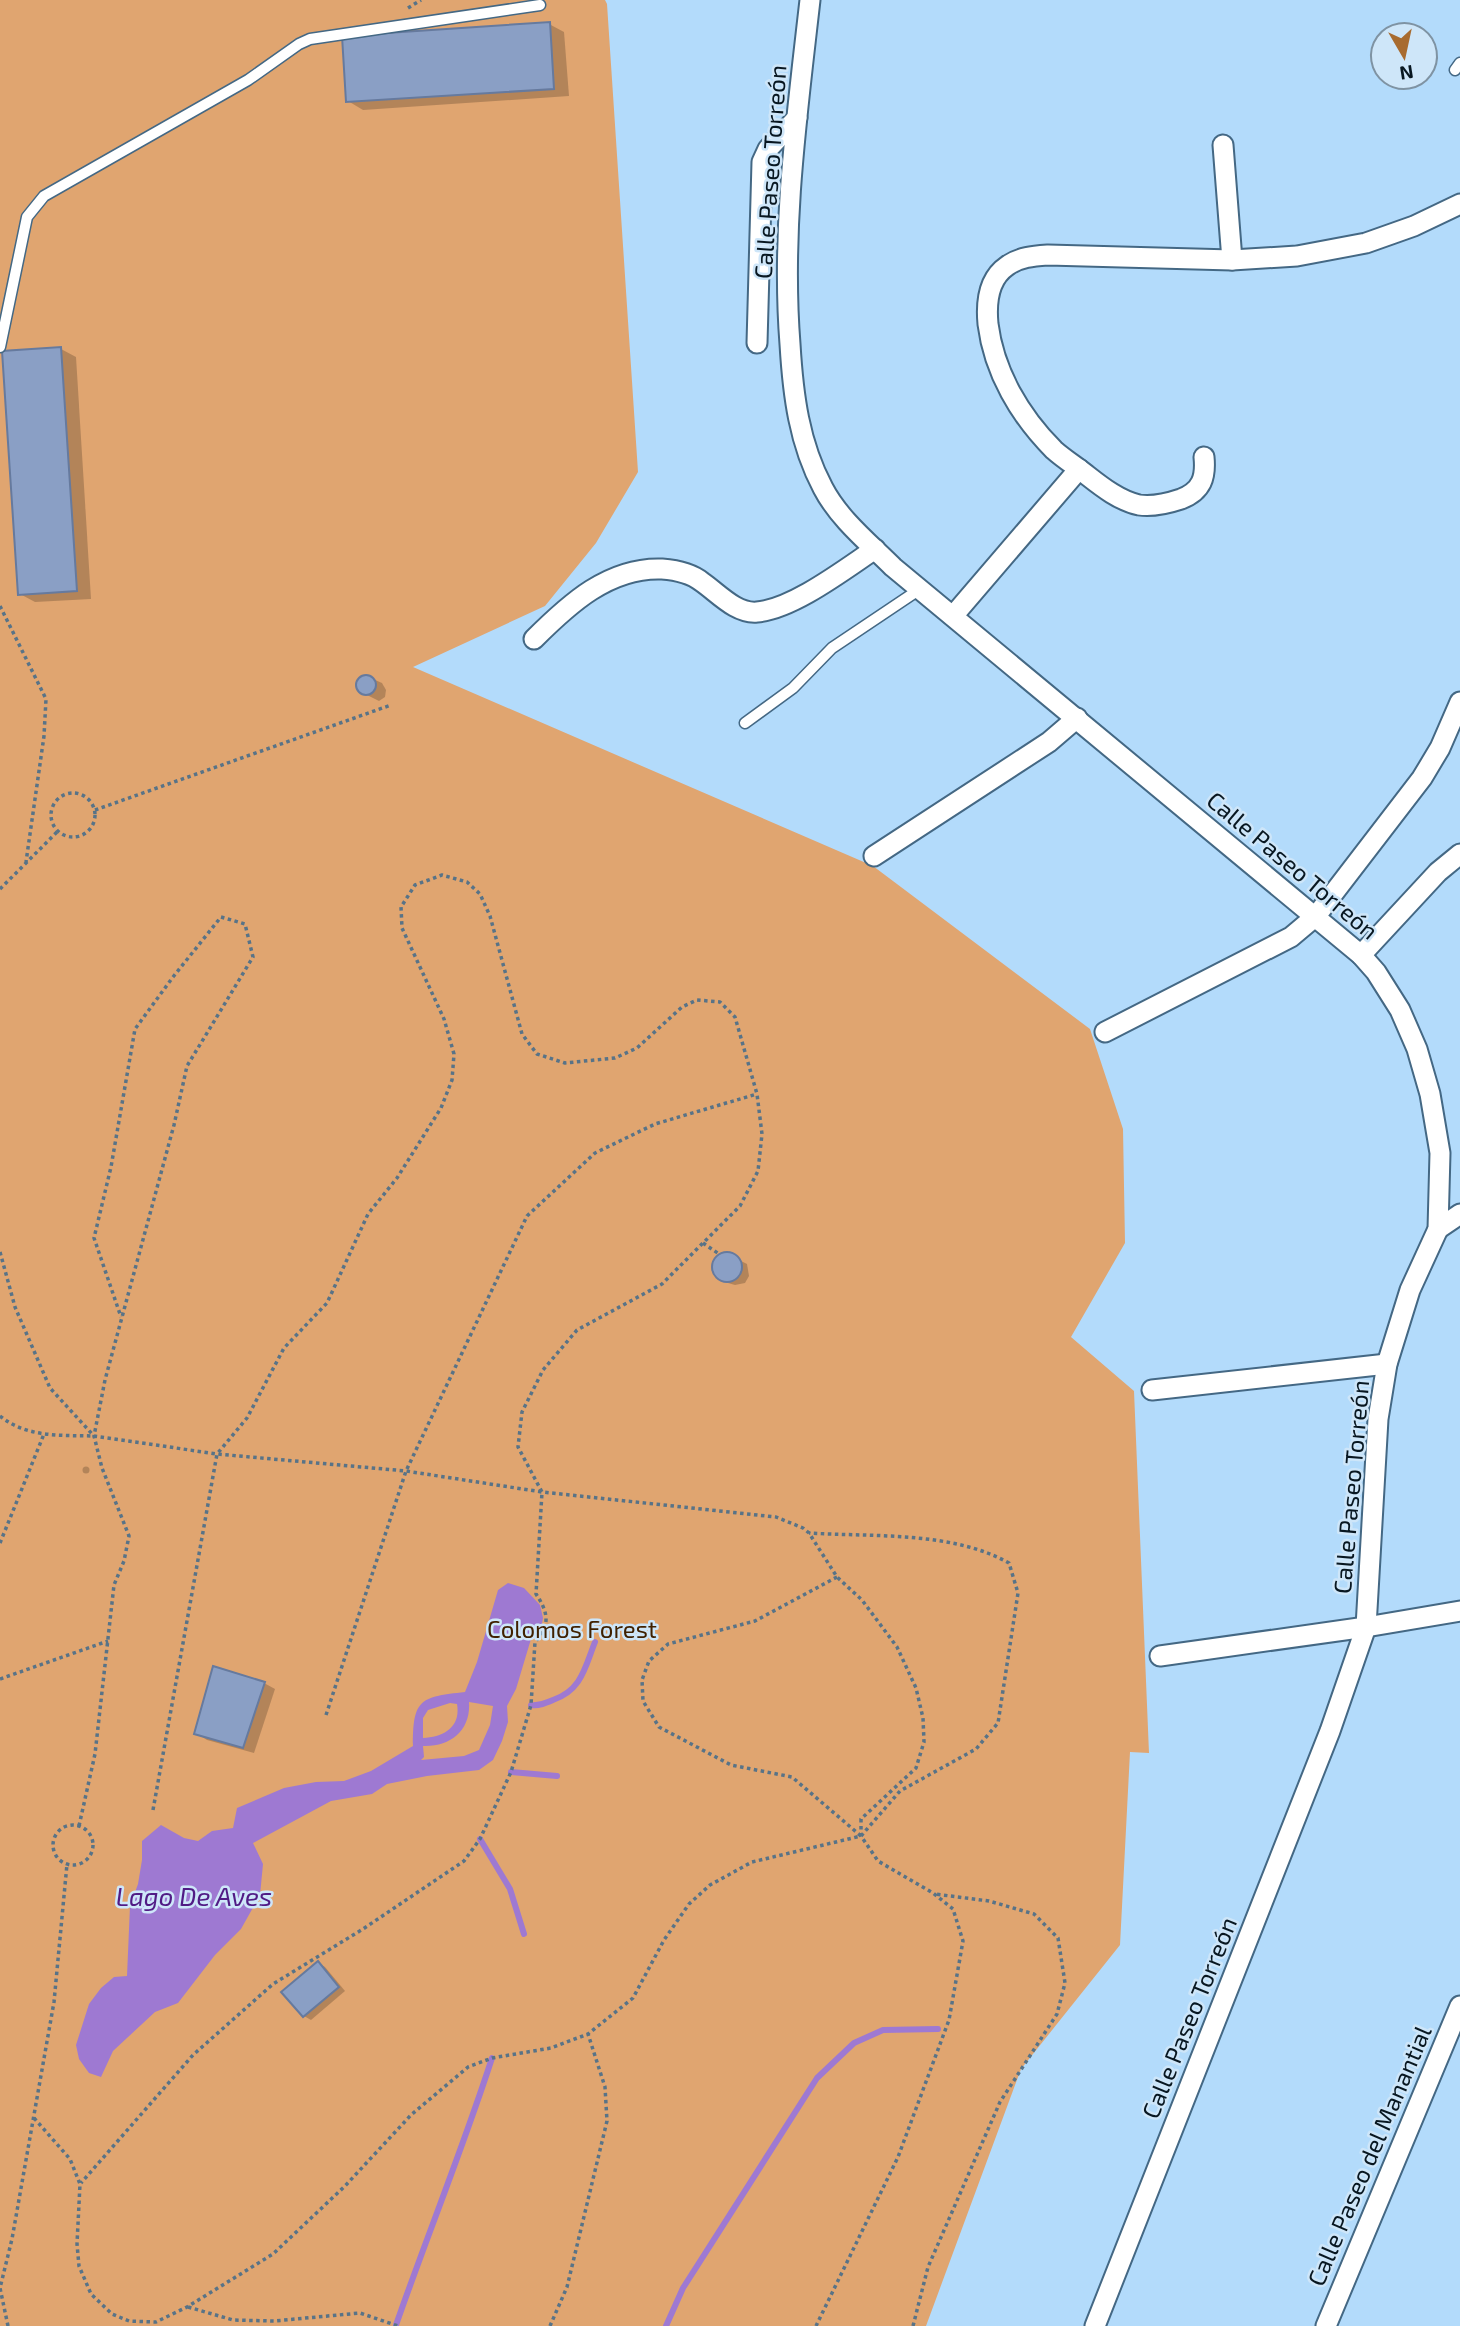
<svg xmlns="http://www.w3.org/2000/svg" width="1460" height="2326" viewBox="0 0 1460 2326" font-family="'Exo 2',sans-serif">
  <style>
    .green { fill: #e0a570 }
    .water { fill: #9e79d2; fill-rule: evenodd }
    .shadow { fill: #0003 }
    .lines { fill: none; stroke-linecap: round; stroke-linejoin: round }
    .stream { stroke: #9e79d2; stroke-width: 6 }
    .building { fill: #8a9fc5; stroke: #667a9e; stroke-width: 2 }
    .lane-casing { stroke: #446884; stroke-width: 13 }
    .street-casing { stroke: #446884; stroke-width: 23 }
    .path { stroke: #587387; stroke-width: 3.5; stroke-dasharray: 3.5 3.5; stroke-linecap: butt }
    .lane { stroke: #fff; stroke-width: 10 }
    .street { stroke: #fff; stroke-width: 19 }
    .labels { text-anchor: middle; stroke-width: 5; stroke-linejoin: round; paint-order: stroke }
    .street-label { font-size: 24px; fill: #081721; stroke: #cee6f9 }
    .park-label { font-size: 24px; fill: #402100; stroke: #cee6f9 }
    .water-label { font-size: 26px; font-style: italic; fill: #511b85; stroke: #cee6f9 }
  </style>
  <rect width="100%" height="100%" fill="#b3dbfb"/>
  <path class="green" d="M0,0H605L607,4L638,472L596,543L545,606L413,667L873,866L1090,1029L1123,1129L1125,1243L1071,1337L1134,1391L1149,1753L1130,1752L1120,1945L1021,2069L926,2326H0Z"/>
  <path class="water" d="M508,1583L524,1588L540,1605L543,1618L541,1629L531,1639L516,1689L507,1706L508,1722L502,1741L493,1760L479,1770L427,1776L387,1784L372,1794L331,1801L253,1843L263,1864L260,1895L241,1929L215,1955L178,2003L155,2012L113,2051L101,2077L89,2073L79,2059L76,2045L89,2004L101,1988L114,1977L127,1976L130,1906L138,1884L142,1860V1841L161,1825L184,1838L198,1841L212,1831L233,1828L237,1808L284,1788L316,1782L344,1781L371,1771L413,1746C413,1699 420,1697 465,1692L477,1662L498,1590ZM469,1702L493,1706L490,1725L479,1750L464,1756L421,1760L424,1757L423,1746C451,1747 471,1730 469,1702ZM450,1703L457,1704C461,1727 444,1737 423,1738V1718L428,1710Z"/>
  <g class="shadow">
    <path d="M549,24L564,32L569,96L363,110L348,101Z"/>
    <path d="M61,349L76,357L91,599L35,602L20,594Z"/>
    <path d="M366,676L382,683L386,690L385,697L379,701L361,692L358,685L360,678Z"/>
    <path d="M729,1255L747,1264L749,1276L745,1283L735,1285L728,1283L716,1273L714,1263L720,1256Z"/>
    <circle cx="86" cy="1470" r="3.5"/>
    <path d="M264,1683L275,1689L254,1753L207,1740L196,1733Z"/>
    <path d="M318,1963L325,1967L345,1991L311,2020L304,2016Z"/>
  </g>
  <g class="lines">
    <g class="stream">
      <path d="M531,1705C539,1706 546,1703 553,1700C582,1690 585,1667 595,1642"/>
      <path d="M511,1772L557,1776"/>
      <path d="M480,1839L510,1889L524,1934"/>
      <path d="M396,2325C427,2236 463,2148 492,2058"/>
      <path d="M666,2326L683,2288L817,2078L854,2043L883,2030L938,2029"/>
    </g>
  </g>
  <g class="building">
    <path d="M550,22L554,89L346,102L342,36Z"/>
    <path d="M61,347L77,591L18,595L2,351Z"/>
    <circle cx="366" cy="685" r="10"/>
    <circle cx="727" cy="1267" r="15"/>
    <path d="M213,1666L265,1682L243,1748L194,1734Z"/>
    <path d="M318,1961L339,1987L303,2017L281,1992Z"/>
  </g>
  <g class="lines">
    <defs>
      <g id="lane">
        <path d="M1455,70L1460,63"/>
        <path d="M0,347L27,217L44,196L248,80L299,44L310,39L540,5"/>
        <path d="M745,723L793,688L832,648L920,589"/>
      </g>
      <g id="street">
        <path d="M810,0C797,115 781,229 790,344C793,395 799,443 823,488C839,519 869,543 893,567L1361,955L1376,972L1400,1010L1417,1049L1430,1094L1440,1153L1438,1229L1410,1290L1387,1364L1378,1419L1366,1627L1330,1731L1095,2326"/>
        <path d="M1223,145L1232,260"/>
        <path d="M757,343L762,162L768,149L797,118"/>
        <path d="M1204,457C1206,477 1202,491 1181,499C1169,503 1152,507 1139,505C1120,501 1102,487 1088,476C1077,467 1064,459 1054,450C1020,416 994,372 988,324C986,303 988,279 1007,266C1019,257 1034,256 1048,255L1232,260L1297,256L1366,243L1414,226L1460,204"/>
        <path d="M953,616L1079,469"/>
        <path d="M534,639C569,604 609,567 662,569C675,570 691,573 702,582C718,593 736,614 757,612C793,609 845,569 875,549"/>
        <path d="M874,856L1049,742L1077,718"/>
        <path d="M1361,955L1438,872L1460,854"/>
        <path d="M1105,1032L1291,937L1316,916L1422,778L1440,748L1460,702"/>
        <path d="M1438,1229L1460,1214"/>
        <path d="M1152,1390L1387,1364"/>
        <path d="M1160,1656L1366,1627L1460,1611"/>
        <path d="M1326,2326L1460,2006"/>
      </g>
    </defs>
    <use href="#lane" class="lane-casing"/>
    <use href="#street" class="street-casing"/>
    <g class="path">
      <path d="M408,8L421,0"/>
      <path d="M0,606L46,699L44,736L26,862"/>
      <circle cx="73" cy="815" r="22"/>
      <path d="M95,810L391,705"/>
      <path d="M0,889L57,832"/>
      <path d="M703,1243L719,1254"/>
      <path d="M0,1252L15,1307L50,1388L94,1436L217,1454L406,1471L542,1492L536,1594C548,1612 551,1625 535,1642L531,1705L511,1772L480,1839L464,1861L363,1929L273,1984L193,2055L81,2183"/>
      <path d="M0,1416C27,1438 61,1435 94,1436"/>
      <path d="M0,1543L44,1434"/>
      <path d="M837,1577L755,1621L668,1644L649,1661L642,1680L643,1701L659,1727L731,1765L792,1777L861,1836"/>
      <path d="M0,1679L108,1641"/>
      <path d="M326,1715L406,1471L527,1216L595,1153L655,1124L757,1094"/>
      <path d="M153,1810L217,1454L247,1418L284,1348L327,1303L368,1214L397,1178L441,1108L452,1080L454,1054L444,1019L402,928L401,907L415,885L442,875L467,882L480,894L490,916L522,1034L537,1054L565,1063L615,1058L637,1048L682,1007L697,1000L720,1002L735,1017L757,1094L762,1134L758,1171L740,1206L662,1284L577,1330L543,1370L522,1412L518,1447L542,1492L776,1517L803,1528L809,1533L837,1577L862,1600L897,1647L916,1688L923,1718L924,1742L916,1768L861,1819V1836L878,1861L933,1893L953,1909L963,1941L949,2020L898,2157L816,2326"/>
      <circle cx="73" cy="1845" r="20"/>
      <path d="M79,1826L95,1754L114,1585L124,1561L129,1536L102,1468L94,1436L105,1380L174,1125L187,1066L253,957L245,924L221,917L173,977L135,1029L111,1167L94,1238L121,1317"/>
      <path d="M34,2118L70,2159L80,2184L77,2244L79,2266L91,2294L112,2314L129,2321L156,2322L187,2307L273,2254L345,2186L411,2115L468,2067L492,2058L551,2048L588,2034L633,1998L664,1940L689,1904L710,1885L752,1862L861,1836L900,1791L976,1749L998,1723L1018,1593L1009,1563C952,1531 873,1537 809,1533"/>
      <path d="M188,2307L233,2320L274,2321L360,2313L398,2326"/>
      <path d="M8,2326L0,2288L12,2239L54,2002L67,1864"/>
      <path d="M550,2326L567,2287L607,2121L605,2087L588,2034"/>
      <path d="M913,2326L928,2267L1000,2102L1057,2014L1065,1983L1058,1938L1034,1914L989,1901L935,1894"/>
    </g>
    <use href="#lane" class="lane"/>
    <use href="#street" class="street"/>
  </g>
  <g class="labels">
    <g class="street-label">
      <text transform="translate(771 172) rotate(-86)" y="8">Calle Paseo Torreón</text>
      <text transform="translate(1292 866) rotate(40)" y="8">Calle Paseo Torreón</text>
      <text transform="translate(1352 1487) rotate(-85)" y="8">Calle Paseo Torreón</text>
      <text transform="translate(1190 2018) rotate(-68)" y="8">Calle Paseo Torreón</text>
      <text transform="translate(1370 2156) rotate(-67)" y="8">Calle Paseo del Manantial</text>
    </g>
    <g class="park-label">
      <text x="572" y="1638">Colomos Forest</text>
    </g>
    <g class="water-label">
      <text x="194" y="1906">Lago De Aves</text>
    </g>
  </g>
  <g transform="translate(1404 56) rotate(171)"><circle r="33" fill="#cee6f9" stroke="#7f93a3" stroke-width="2"/>
  <path d="M0-5L12 26L0 18L-12 26Z" fill="#a86b2f"/>
  <text y="-10" font-size="19" font-weight="bold" text-anchor="middle" fill="#081721">N</text>
  </g>
</svg>
